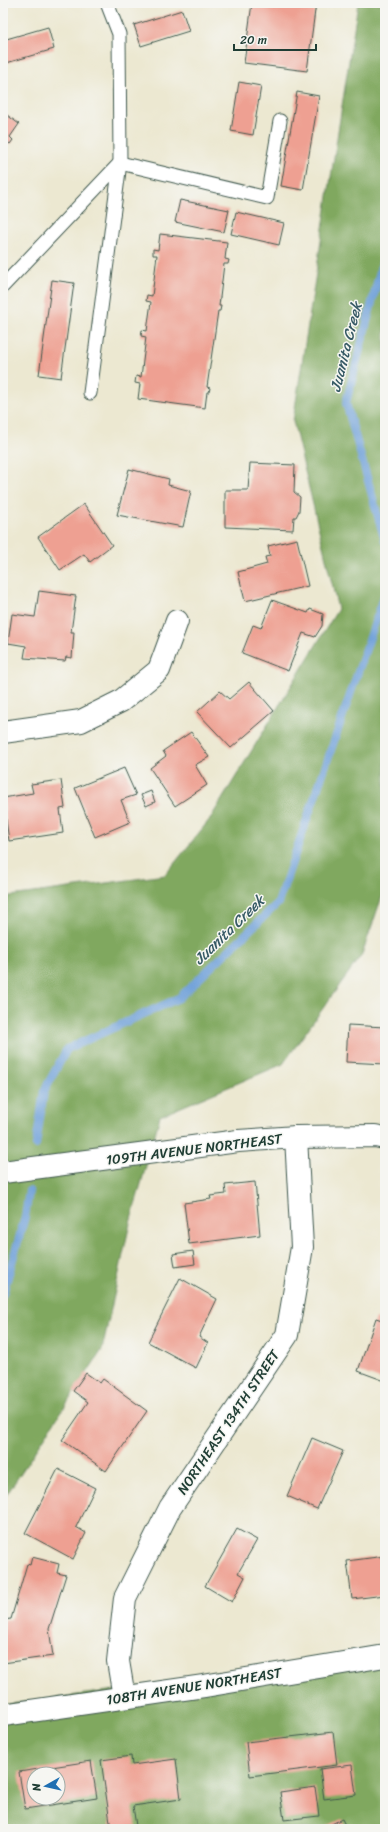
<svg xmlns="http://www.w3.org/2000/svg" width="388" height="1832" viewBox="0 0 388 1832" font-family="Sriracha,sans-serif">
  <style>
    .forest { fill: #80a85f; stroke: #50724a; fill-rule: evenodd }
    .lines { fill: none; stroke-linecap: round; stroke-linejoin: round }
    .stream { stroke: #6d9fd8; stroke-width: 8 }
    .building { fill: #eea092; fill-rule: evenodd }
    .lane-casing { stroke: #3e574c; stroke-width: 15 }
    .street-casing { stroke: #3e574c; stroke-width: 24 }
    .lane { stroke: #fff; stroke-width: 13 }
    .street { stroke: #fff; stroke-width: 22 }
    .labels { text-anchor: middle; stroke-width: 3; stroke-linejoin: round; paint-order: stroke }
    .street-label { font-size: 14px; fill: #1f3d34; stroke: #f6f6f2 }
    .water-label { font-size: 15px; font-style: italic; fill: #365a65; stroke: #f6f6f2 }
  </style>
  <rect width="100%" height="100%" fill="#f6f6f2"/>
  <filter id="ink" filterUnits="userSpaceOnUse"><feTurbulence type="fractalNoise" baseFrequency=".025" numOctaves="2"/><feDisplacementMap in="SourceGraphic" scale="8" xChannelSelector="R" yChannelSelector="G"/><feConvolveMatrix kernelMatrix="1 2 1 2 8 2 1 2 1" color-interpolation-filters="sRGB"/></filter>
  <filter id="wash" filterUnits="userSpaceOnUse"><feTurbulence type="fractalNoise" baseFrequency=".012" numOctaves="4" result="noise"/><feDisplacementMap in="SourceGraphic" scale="16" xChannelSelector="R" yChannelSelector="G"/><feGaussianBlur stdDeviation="0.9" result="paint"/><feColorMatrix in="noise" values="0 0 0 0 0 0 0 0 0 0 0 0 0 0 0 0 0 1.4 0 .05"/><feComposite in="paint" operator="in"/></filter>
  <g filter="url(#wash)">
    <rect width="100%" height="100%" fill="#ece8d1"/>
    <g class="forest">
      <path d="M358,3H385V888L362,954L283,1064L160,1116L130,1223L102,1350L5,1497L3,1503V897L165,875L210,819L338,609L293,421Z"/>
      <path d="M385,1654V1829H3V1705ZM34,1774H58V1798H34Z"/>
    </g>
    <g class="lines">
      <g class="stream">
        <path d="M385,252L346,403L385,541"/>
        <path d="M36,1145L44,1091L67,1049L179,998L278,903L385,594"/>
        <path d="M3,1294L25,1217L29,1191"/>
      </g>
    </g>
    <g id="blocks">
      <g class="building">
        <path d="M252,3H316L307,71L244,63Z"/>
        <path d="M182,10L189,31L141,46L134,25Z"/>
        <path d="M48,27L54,49L3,64V40Z"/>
        <path d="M239,82L261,86L253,135L231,131Z"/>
        <path d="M297,92L319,96L303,190L281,186Z"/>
        <path d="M3,112L19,124L10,137L13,140L10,144L6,141L3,145Z"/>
        <path d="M180,200L229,210L224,232L175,222Z"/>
        <path d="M236,212L284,223L279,245L231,234Z"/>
        <path d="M160,234L227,242L225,259L229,260L228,264H224L219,306H221L220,311H218L207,387L210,388L209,392H207L205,408L138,399L140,384L135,383L136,376L141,377L146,337L141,336L142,330L147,331L151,302L146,301L147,295L152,296L157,255H153V249L158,250Z"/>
        <path d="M52,280L74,283L61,378L39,375Z"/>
        <path d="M250,463L295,465L294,492L300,497L299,511L296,517H294L293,530L225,527V490H248Z"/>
        <path d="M129,469L169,479L168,485L191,491L183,527L117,515Z"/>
        <path d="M84,504L112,545L90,562L84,554L60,570L38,537Z"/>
        <path d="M297,539L308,586L245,601L238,572L267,564L265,557L270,556L268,546Z"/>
        <path d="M39,591L76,596L71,632H74L72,658L66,657L65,661L24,658L26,646L8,643L12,614L35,617Z"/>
        <path d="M272,600L308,613L310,609L323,614L322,626L315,637L303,633L288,671L242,653L253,625L261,628Z"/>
        <path d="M249,682L274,711L231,748L197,712L220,691L229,699Z"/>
        <path d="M191,732L209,757L195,765L207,785L175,806L150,768L166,756L163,751Z"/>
        <path d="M124,768L136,795L121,800L130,822L95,837L75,788Z"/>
        <path d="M61,780L65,808L60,809L63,833L9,841L3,798L33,793L31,784Z"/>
        <path d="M151,791L155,802L146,806L141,795Z"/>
        <path d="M348,1025L385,1027V1064L346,1062Z"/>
        <path d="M255,1182L260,1235L189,1244L184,1203L211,1199L210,1196L226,1194L225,1185Z"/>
        <path d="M193,1251L195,1264L175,1267L173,1254Z"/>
        <path d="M180,1278L217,1299L199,1337L208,1343L196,1368L148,1342Z"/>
        <path d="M376,1318L385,1321V1381L358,1371Z"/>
        <path d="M86,1373L100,1383L103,1379L147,1411L106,1471L62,1440L88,1402L73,1391Z"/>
        <path d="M312,1438L343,1451L317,1509L287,1496Z"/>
        <path d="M58,1469L95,1488L76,1527L86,1533L73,1559L25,1533Z"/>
        <path d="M237,1529L257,1540L238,1573L245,1577L232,1602L205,1586Z"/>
        <path d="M385,1556V1595L352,1599L347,1561Z"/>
        <path d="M32,1557L59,1564L57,1573L66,1575L49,1629L53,1656L3,1663V1620L11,1619L27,1564L30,1565Z"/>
        <path d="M333,1732L337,1765L250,1776L246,1742Z"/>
        <path d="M131,1756L132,1765L176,1759L181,1799L133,1806L136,1826L111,1829L101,1760Z"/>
        <path d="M91,1761L97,1798L25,1809L19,1772ZM34,1774H58V1798H34Z"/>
        <path d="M352,1765L356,1795L324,1799L320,1769Z"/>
        <path d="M315,1787L319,1816L284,1820L280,1792Z"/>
        <path d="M342,1819L347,1829H321Z"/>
      </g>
    </g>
  </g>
  <g filter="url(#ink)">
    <use href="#blocks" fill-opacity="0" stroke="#3e574c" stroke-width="1"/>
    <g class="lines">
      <defs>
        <g id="lane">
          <path d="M3,286L120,163L267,198L280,121"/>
          <path d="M90,393L120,163L119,34L107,3"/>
        </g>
        <g id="street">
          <path d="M3,732L81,721L121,701L159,670L177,621"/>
          <path d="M3,1172L238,1141L296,1137L375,1136L385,1138"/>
          <path d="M124,1697L118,1661L125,1598L170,1508L287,1335L302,1247L296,1137"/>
          <path d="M3,1715L204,1686L385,1656"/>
        </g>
      </defs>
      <use href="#lane" class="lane-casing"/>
      <use href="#street" class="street-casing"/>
      <use href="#lane" class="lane"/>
      <use href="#street" class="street"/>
    </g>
  </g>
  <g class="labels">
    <g class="street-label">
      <text transform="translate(194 1149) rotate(-7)" y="5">109TH AVENUE NORTHEAST</text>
      <text transform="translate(228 1422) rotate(-56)" y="5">NORTHEAST 134TH STREET</text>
      <text transform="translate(194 1686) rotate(-9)" y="5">108TH AVENUE NORTHEAST</text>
    </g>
    <g class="water-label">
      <text transform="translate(346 347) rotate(-76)" y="5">Juanita Creek</text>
      <text transform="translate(229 930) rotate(-44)" y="5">Juanita Creek</text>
    </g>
  </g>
  <rect width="388" height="1832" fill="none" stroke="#f6f6f2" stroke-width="16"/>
  <g transform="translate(46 1786) rotate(262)"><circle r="19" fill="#f6f6f2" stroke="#a0aca6"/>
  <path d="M0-3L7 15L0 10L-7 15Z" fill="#1f6fb2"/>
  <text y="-6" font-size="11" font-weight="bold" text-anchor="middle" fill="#1f3d34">N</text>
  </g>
  <path d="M234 44v6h82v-6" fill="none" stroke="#1f3d34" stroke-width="2"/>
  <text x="240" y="44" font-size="12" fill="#1f3d34" stroke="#f6f6f2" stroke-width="3" paint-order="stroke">20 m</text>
</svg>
